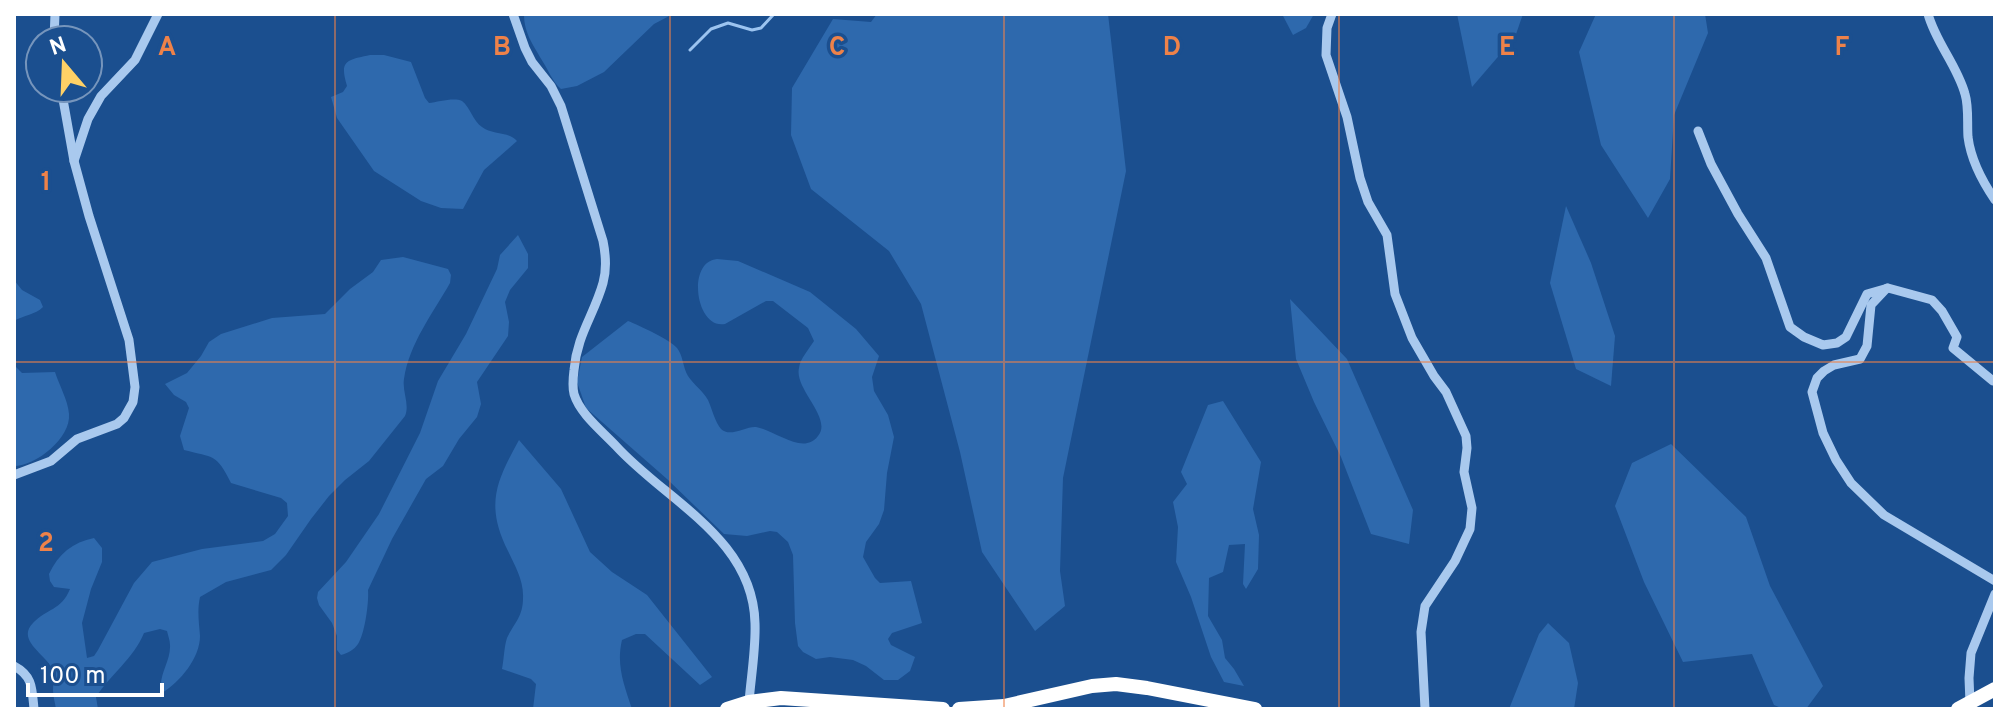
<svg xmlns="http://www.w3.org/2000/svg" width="2009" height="723" viewBox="0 0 2009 723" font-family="Overpass,sans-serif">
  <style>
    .green { fill: #2e69ad }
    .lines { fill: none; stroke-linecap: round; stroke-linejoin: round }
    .stream { stroke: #9cc4f0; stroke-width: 3 }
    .minor { stroke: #a9c9ee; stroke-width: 9 }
    .highway { stroke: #fff; stroke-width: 14 }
    .grid { fill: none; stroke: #ee8249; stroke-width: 2; stroke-opacity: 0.55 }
    .grid-label { font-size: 26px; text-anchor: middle; font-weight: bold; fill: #ee8249; stroke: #1b4f8f; stroke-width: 7; stroke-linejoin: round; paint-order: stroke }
  </style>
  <rect width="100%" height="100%" fill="#1b4f8f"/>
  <g class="green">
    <path d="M524,14H673L654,24L604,72L577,86L561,89C552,81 549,71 543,62C534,46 524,34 524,14Z"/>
    <path d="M877,14H1108L1126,171L1063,478L1060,571L1065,606L1035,631L982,552L960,452L921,304L889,251L811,189L791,135L792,88L833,19L871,22Z"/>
    <path d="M1282,14H1314L1306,28L1293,35Z"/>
    <path d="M1457,14H1523L1515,37L1472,87Z"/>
    <path d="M1596,14H1705L1708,33L1674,115L1670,179L1648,218L1601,145L1579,52Z"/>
    <path d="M370,55H384L411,62L425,98L429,103C438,102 454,97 462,101C470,107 473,121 482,127C492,135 508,131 517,141L484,170L463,209L441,208L421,201L374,171L337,118L331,97L343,92L347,86C339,60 347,60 370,55Z"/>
    <path d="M1566,206L1591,263L1615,336L1611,386L1576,369L1550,283Z"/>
    <path d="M518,235L528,254V268L510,290L505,302L509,322L508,336L477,382L481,404L477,417L459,439L443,466L426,479L392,539L368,590C369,602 365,633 358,644C354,650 348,653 341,655L337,650V636L332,623L319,605L317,598L318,592L346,562L379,514L420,433L438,381L466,334L497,269L500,255Z"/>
    <path d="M403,257L448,269L451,275L450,283C433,313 409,344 404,379C402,392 410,404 405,416L369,461L345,480L329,496L311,519L286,555L271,570L226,582L200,597C197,611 199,622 200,636C200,658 180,682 162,693C157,676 171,662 170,645C170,640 168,636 167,631L160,629L144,633C134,658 110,675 96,697L98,709H56C55,703 53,696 53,690C53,683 55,677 53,671C49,656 15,641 33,623C47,608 61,611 70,589L54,587L50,581L49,574C58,554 73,542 94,538L102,548V562L91,589L82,623L87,658L94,656L98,650L134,583L152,562L202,549L263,541L275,534L288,516L287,503L281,498L231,483C216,453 214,458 184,450L180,436L189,408L186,402L174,395L165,384L187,373L201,356L209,342L221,334L272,318L325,314L350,289L373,272L381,260Z"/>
    <path d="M717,259L738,261L810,292L856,329L879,356L872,377L874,391L888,415L894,437L887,473L884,510L879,524L866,542L863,557L875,578L880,583L911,581L922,623L892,633L888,639L891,645L915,657L910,671L898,680H884L866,666L853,660L830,657L816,659L803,652L798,646L795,623L793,555L788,542L777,532L770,531L747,536L724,534L667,479L586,408L577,382L582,357L628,321C638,325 671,340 677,348C683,355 683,368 688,376C694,385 703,391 708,400C712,409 715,422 721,429C730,438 746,426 756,427C775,430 803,456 818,436C833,418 794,389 799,368C800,359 809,349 814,341L808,328L773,301H766L725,324C696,330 686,262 717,259Z"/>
    <path d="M14,280L22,290L40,300L43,307C35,315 24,315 14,321Z"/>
    <path d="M1290,299L1347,359L1413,510L1409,544L1371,534L1341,457L1314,402L1296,359Z"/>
    <path d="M14,365L22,373L55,372C59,385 68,400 69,414C71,438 36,466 14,466Z"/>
    <path d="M1223,401L1261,462L1253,509L1259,535L1258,569L1246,589L1243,584L1245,544L1229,545L1223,572L1209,578L1208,616L1222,640L1225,658L1234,669L1244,686L1224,682L1211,657L1191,597L1176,562L1178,527L1173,502L1187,484L1181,472L1208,405Z"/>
    <path d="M519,440L561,489L590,552L612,572L647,595L712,677L700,685L645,634H636L622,640C616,665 624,685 632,709H533L536,684L531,679L502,669C504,659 504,647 507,638C514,623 523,617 523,598C524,581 515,566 508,551C485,505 496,482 519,440Z"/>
    <path d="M1671,444L1746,517L1770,586L1823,686L1806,709H1784L1774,705L1752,654L1683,662L1644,582L1615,506L1632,463Z"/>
    <path d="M1548,623L1569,643L1578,683L1574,709H1509L1539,634Z"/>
  </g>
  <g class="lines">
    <path class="stream" d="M690,50L711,29L728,23L752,30L761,28L774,14"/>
    <g class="minor">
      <path d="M513,14L525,48L532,62L551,86L561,106L603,241C606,256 607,269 603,283C594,315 577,335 574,370C573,378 572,386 574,394C580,414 602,431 616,446C666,501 753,538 755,623C756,648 751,677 749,702"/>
      <path d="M1332,14L1327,28L1326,55L1347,117L1360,178L1368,202L1387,235L1395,294L1412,338L1434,376L1446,392L1466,436L1467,448L1464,472L1472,508L1470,529L1455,561L1425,606L1421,632L1425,709"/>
      <path d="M1928,14C1936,43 1957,65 1965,94C1969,107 1967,123 1968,137C1971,161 1982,181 1995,200"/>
      <path d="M54,40L55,14"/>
      <path d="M1698,131L1711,164L1738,214L1766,258L1790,327L1804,337L1823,345L1837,343L1846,337L1867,294L1888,288L1932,300L1942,311L1957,337L1953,348L1993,381H1995"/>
      <path d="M74,161L88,119L101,96L135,60L158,14"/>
      <path d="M1887,288L1871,305L1867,346L1860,359L1834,365L1824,371L1817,378L1812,392L1823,433L1836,460L1851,483L1884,515L1995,581"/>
      <path d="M14,475L51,461L77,439L117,424L124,418L133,402L135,387L129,340L89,216L74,161L61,88"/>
      <path d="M14,666C33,676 32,689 34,709"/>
      <path d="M1970,703L1969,678L1971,653L1995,594"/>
    </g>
    <g class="highway">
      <path d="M727,709L749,702L781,698L943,709"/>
      <path d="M959,709L1004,706L1092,686L1116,684L1147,688L1255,709"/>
      <path d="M1958,709L1995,689"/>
    </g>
  </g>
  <path class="grid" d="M335,14V709M670,14V709M1004,14V709M1339,14V709M1674,14V709M14,362H1995"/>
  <g class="grid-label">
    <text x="167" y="55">A</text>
    <text x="502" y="55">B</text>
    <text x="837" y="55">C</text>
    <text x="1172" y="55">D</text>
    <text x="1507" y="55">E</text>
    <text x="1842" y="55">F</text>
    <text x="46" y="190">1</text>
    <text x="46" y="551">2</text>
  </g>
  <rect width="2009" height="723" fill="none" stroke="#ffffff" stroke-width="32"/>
  <g transform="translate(64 64) rotate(341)"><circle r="38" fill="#1b4f8f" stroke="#7695bc" stroke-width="2"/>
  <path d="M0-6L14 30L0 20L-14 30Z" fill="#ffd166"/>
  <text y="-12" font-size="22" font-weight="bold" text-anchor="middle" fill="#ffffff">N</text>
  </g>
  <path d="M28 683v12h134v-12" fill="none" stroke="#ffffff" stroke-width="4"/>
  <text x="40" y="683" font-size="24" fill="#ffffff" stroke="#1b4f8f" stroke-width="6" paint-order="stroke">100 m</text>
</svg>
